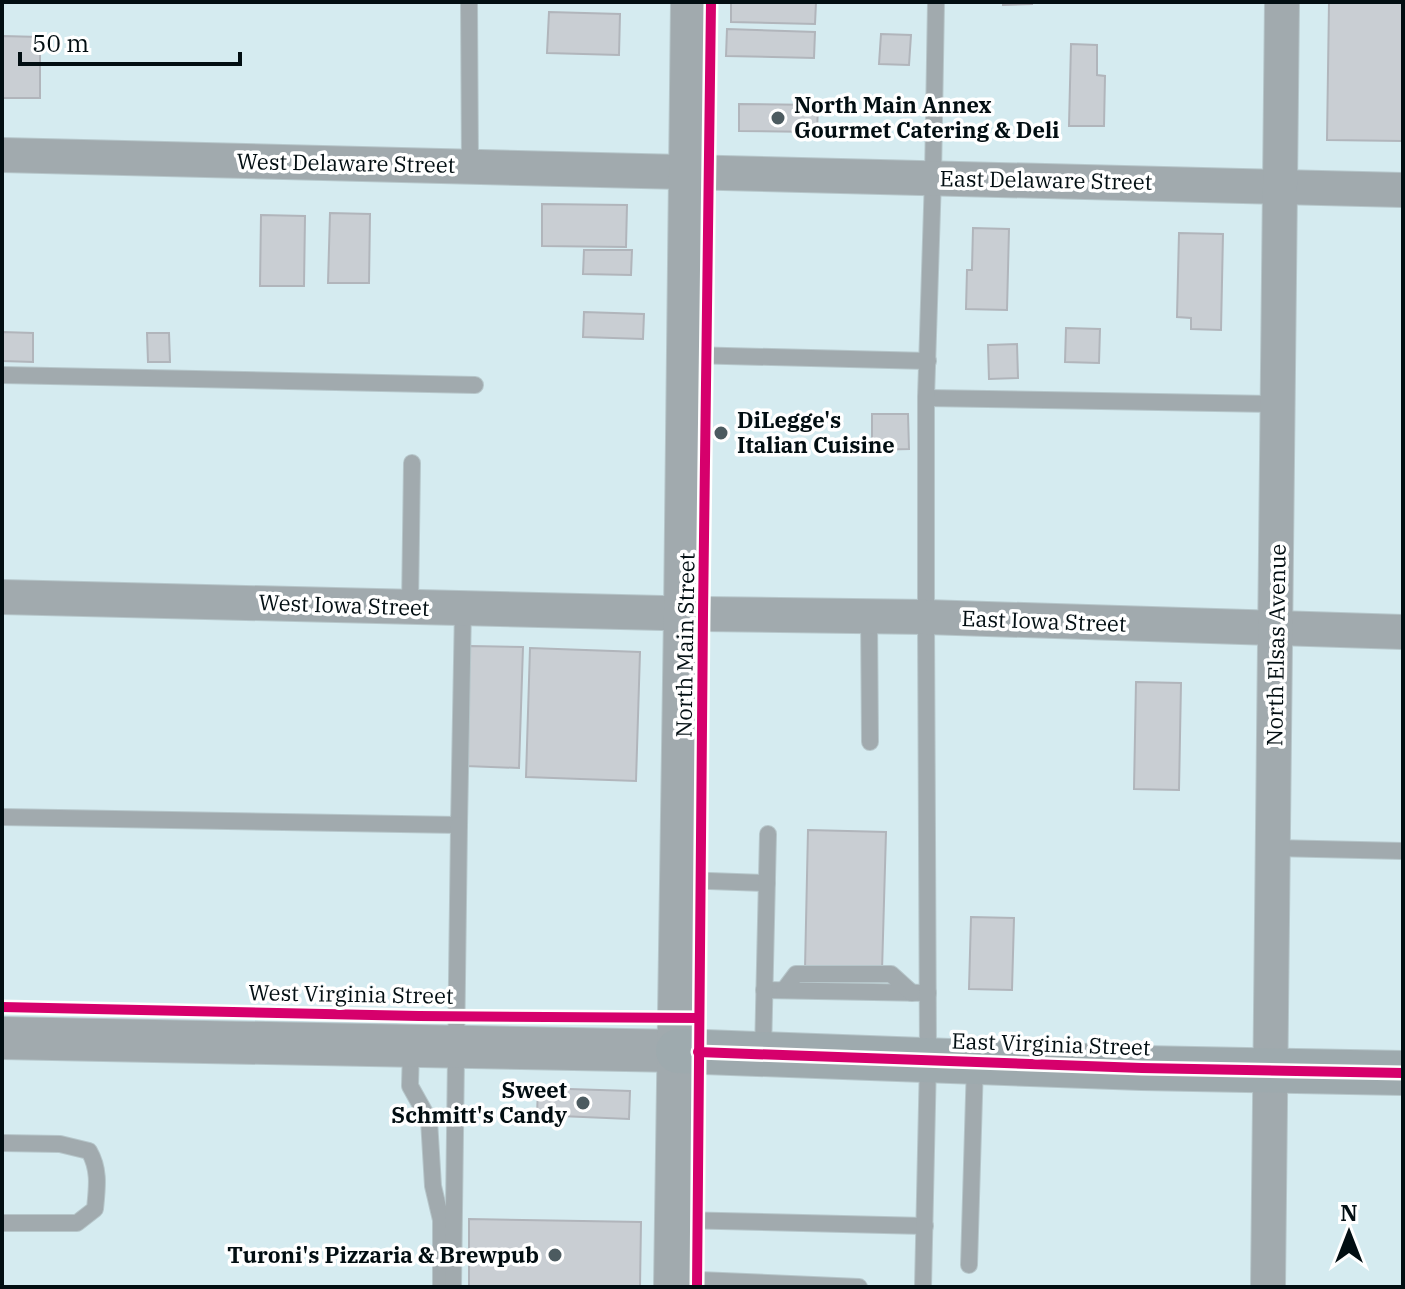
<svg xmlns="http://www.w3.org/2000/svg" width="1405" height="1289" viewBox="0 0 1405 1289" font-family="'IBM Plex Serif',serif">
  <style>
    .building { fill: #c9ced3; stroke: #b1b5bb; stroke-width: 2 }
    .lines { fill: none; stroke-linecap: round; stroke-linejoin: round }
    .service-casing { stroke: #b6c6ca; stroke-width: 18 }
    .minor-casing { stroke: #b6c6ca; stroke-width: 36 }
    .tertiary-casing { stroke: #b6c6ca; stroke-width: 44 }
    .secondary-casing { stroke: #b6c6ca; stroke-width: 46 }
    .service { stroke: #a1aaae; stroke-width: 16 }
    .minor { stroke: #a1aaae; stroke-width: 34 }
    .tertiary { stroke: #a1aaae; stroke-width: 42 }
    .secondary { stroke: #9eaaae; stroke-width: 44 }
    .cycleway-casing { stroke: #fff; stroke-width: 15 }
    .cycleway { stroke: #d6006c; stroke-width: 10 }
    .poi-dot { fill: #4c5b60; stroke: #fff; stroke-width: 3 }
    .labels { text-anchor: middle; stroke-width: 7; stroke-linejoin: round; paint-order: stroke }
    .poi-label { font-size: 22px; font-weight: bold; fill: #020e12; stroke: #fff; text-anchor: start }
    .street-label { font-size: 22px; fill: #020e12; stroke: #fff }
  </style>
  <rect width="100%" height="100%" fill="#d5ebf0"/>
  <g class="building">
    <path d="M731,2H816L815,24L731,22Z"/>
    <path d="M1003,2H1032V4L1003,5Z"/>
    <path d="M1329,2H1403V141L1327,140Z"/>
    <path d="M549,12L620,14L619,55L547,53Z"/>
    <path d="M727,29L815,32L814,58L726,56Z"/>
    <path d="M881,34L911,35L909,65L879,64Z"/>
    <path d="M2,36L40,37V98H2Z"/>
    <path d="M1071,44L1097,45V75L1105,76L1104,126H1069Z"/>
    <path d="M739,104L818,105L817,132L739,131Z"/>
    <path d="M542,204L627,205L626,247L542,246Z"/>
    <path d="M330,213L370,214L369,283H328Z"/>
    <path d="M261,215L305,216L304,286H260Z"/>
    <path d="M973,228L1009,229L1007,310L966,309L967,270H972Z"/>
    <path d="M1179,233L1223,234L1221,330L1191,329V318L1177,317Z"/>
    <path d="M584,250H632L631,275L583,274Z"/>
    <path d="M584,312L644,314L643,339L583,337Z"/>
    <path d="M1066,328L1100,329L1099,363L1065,362Z"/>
    <path d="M2,332L33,333V362L2,361Z"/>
    <path d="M147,333H169L170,362H148Z"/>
    <path d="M1017,344L1018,378L989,379L988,345Z"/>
    <path d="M872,414H908L909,449L872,450Z"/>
    <path d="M470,646L523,647L519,768L466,766Z"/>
    <path d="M530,648L640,652L636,781L526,777Z"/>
    <path d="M1136,682L1181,683L1179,790L1134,789Z"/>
    <path d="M808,830L886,832L882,971L805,969Z"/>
    <path d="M971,917L1014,918L1012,990L969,989Z"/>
    <path d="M538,1088L630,1091L629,1119L537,1115Z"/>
    <path d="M469,1219L641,1222L640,1287H469Z"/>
  </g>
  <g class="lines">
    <defs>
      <g id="service">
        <path d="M469,2L470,167"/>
        <path d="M689,355L928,361"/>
        <path d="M2,375L475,385"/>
        <path d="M926,398L1278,404"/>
        <path d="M410,607L412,463"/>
        <path d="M869,616L870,742"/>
        <path d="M2,817L459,825L463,608"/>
        <path d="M1274,848L1403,851"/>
        <path d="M682,880L767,883"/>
        <path d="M764,990L928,993"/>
        <path d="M784,990L796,974H891L912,993"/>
        <path d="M411,1048L410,1086L429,1120L433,1186L441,1220V1287"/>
        <path d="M763,1053L768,834"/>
        <path d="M2,1143L60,1144L89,1151C100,1170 97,1188 95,1209L77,1223H2"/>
        <path d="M678,1220L925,1226"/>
        <path d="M969,1265L975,1063"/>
        <path d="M675,1279L859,1287"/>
        <path d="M453,1287L459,825"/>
        <path d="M923,1287L928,1060L926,617V398L933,177L936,2"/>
      </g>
      <g id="minor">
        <path d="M2,155L1403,190"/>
        <path d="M2,597L703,614L926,617L1403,632"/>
        <path d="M1268,1287L1282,2"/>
      </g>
      <g id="tertiary">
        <path d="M2,1038L678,1051"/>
        <path d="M675,1287L685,614L692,2"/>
      </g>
      <path id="secondary" d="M678,1051L1142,1068L1403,1073"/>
    </defs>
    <use href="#service" class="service-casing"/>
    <use href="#minor" class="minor-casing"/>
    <use href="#tertiary" class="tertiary-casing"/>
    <use href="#secondary" class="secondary-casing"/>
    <use href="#service" class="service"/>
    <use href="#minor" class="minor"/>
    <use href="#tertiary" class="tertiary"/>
    <use href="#secondary" class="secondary"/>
    <defs>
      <g id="cycleway">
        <path d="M2,1007L419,1016L699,1018"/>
        <path d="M698,1052L1142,1068L1403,1073"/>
        <path d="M697,1287L703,614L711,2"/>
      </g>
    </defs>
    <use href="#cycleway" class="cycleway-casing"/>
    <use href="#cycleway" class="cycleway"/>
  </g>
  <g class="poi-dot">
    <circle cx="778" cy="118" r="8"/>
    <circle cx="721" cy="433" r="8"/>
    <circle cx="583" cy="1103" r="8"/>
    <circle cx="555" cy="1255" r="8"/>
  </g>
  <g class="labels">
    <g class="poi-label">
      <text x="794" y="113">North Main Annex<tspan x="794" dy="25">Gourmet Catering &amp; Deli</tspan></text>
      <text x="737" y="428">DiLegge's<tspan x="737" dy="25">Italian Cuisine</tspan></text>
      <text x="567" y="1098" text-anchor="end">Sweet<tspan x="567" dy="25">Schmitt's Candy</tspan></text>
      <text x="539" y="1263" text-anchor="end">Turoni's Pizzaria &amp; Brewpub</text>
    </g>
    <g class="street-label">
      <text transform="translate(346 163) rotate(1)" y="8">West Delaware Street</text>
      <text transform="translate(1046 180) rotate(1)" y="8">East Delaware Street</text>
      <text transform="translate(344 605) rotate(2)" y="8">West Iowa Street</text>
      <text transform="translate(1044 621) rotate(2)" y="8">East Iowa Street</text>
      <text transform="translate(685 645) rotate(-89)" y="8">North Main Street</text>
      <text transform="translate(1276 645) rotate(-89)" y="8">North Elsas Avenue</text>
      <text transform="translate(351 994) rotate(1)" y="8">West Virginia Street</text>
      <text transform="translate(1051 1044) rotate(2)" y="8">East Virginia Street</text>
    </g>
  </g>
  <rect width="1405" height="1289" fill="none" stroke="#020e12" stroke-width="8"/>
  <g transform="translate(1349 1233)" stroke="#ffffff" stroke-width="6" paint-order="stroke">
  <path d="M0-6L14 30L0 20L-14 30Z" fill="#020e12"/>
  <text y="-12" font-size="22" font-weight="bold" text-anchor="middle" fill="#020e12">N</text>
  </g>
  <path d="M20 52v12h220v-12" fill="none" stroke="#020e12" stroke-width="4"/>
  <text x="32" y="52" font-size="24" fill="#020e12" stroke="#ffffff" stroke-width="6" paint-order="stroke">50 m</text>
</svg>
